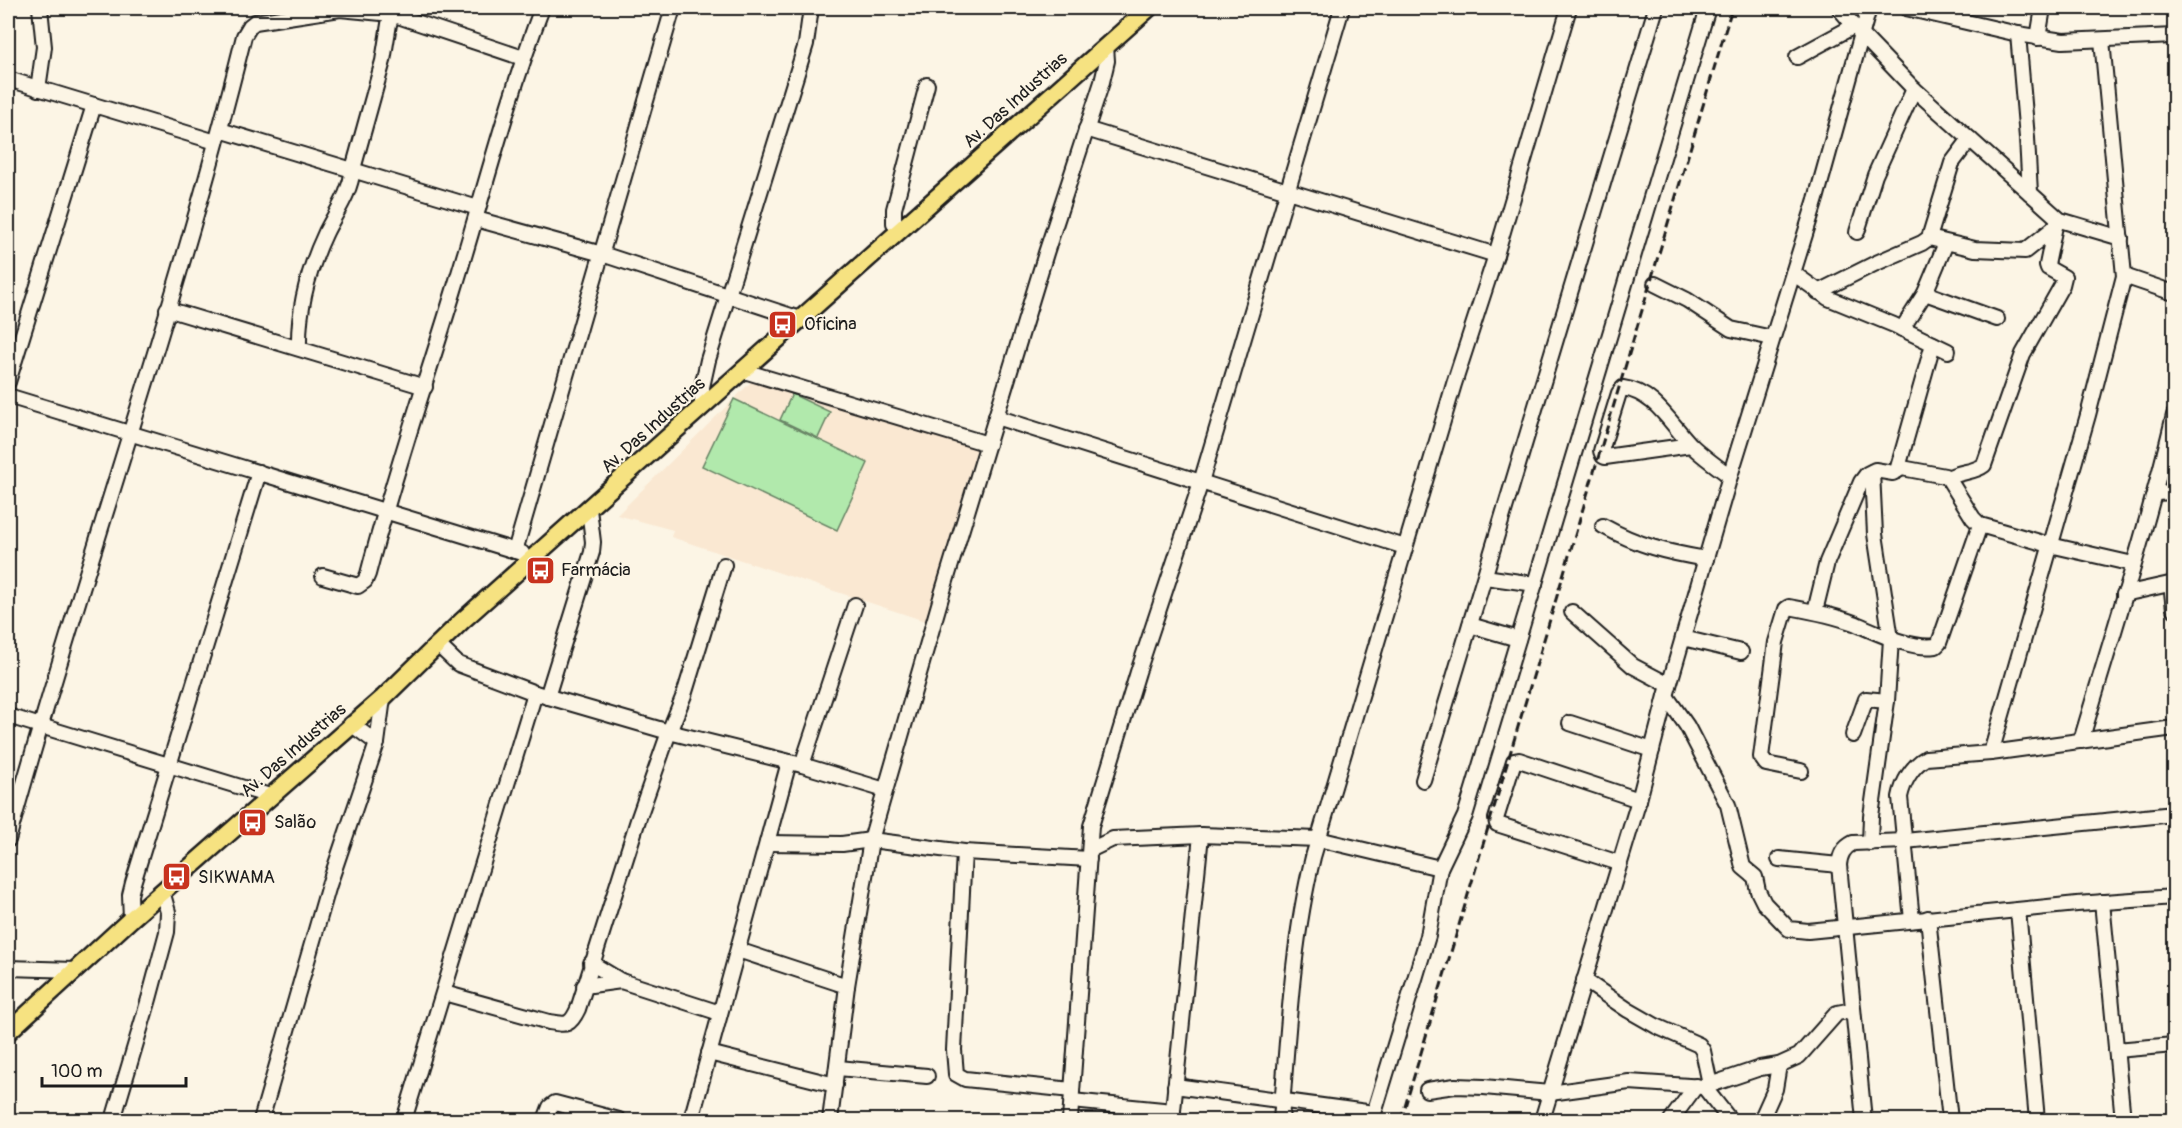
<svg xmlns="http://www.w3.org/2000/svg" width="2182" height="1128" viewBox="0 0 2182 1128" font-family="Pangolin,sans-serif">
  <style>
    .built { fill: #fae8d2 }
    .green { fill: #b1e9ac; stroke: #668264; stroke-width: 1.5 }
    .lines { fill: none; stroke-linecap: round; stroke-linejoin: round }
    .minor-casing { stroke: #1c1c1c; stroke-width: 18 }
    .major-casing { stroke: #1c1c1c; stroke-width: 21 }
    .minor { stroke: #fcf5e5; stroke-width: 14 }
    .major { stroke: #f6e281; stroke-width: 16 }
    .rail { stroke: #1c1c1c; stroke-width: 3; stroke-dasharray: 9 4.5; stroke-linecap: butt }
    .labels { text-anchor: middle; stroke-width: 4.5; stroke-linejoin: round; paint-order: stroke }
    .street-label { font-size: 18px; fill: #1c1c1c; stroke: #fcf5e5 }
    .poi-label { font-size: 18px; fill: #1c1c1c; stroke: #fcf5e5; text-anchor: start }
  </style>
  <rect width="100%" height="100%" fill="#fcf5e5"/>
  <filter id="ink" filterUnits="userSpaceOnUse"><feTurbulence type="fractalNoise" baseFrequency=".0167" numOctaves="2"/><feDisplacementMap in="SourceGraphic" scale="12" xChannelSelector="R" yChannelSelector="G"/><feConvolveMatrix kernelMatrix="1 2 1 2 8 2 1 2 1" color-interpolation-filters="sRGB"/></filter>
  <g filter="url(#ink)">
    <path class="built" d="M754,379L977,448L925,621L671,537L673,530L617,515Z"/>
    <g class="green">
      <path d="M792,394L830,412L818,438L780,420Z"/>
      <path d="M734,399L868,463L837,530L702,466Z"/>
    </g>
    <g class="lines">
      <defs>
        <g id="minor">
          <path d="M1839,8L1861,34L1914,89L2060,220L2121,238"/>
          <path d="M1906,8L2018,34L2063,41L2174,36"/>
          <path d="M2018,34L2027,138L2030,193"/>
          <path d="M2038,38L2043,8"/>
          <path d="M1797,57L1854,26"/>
          <path d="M8,79L216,142"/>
          <path d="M38,89L44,47L40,8"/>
          <path d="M1086,129L1496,255"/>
          <path d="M220,130L478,208"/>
          <path d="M476,219L602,254L800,319"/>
          <path d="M898,232L894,223V209L927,85"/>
          <path d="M1857,232L1875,175L1914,89"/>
          <path d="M1929,238L1975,249L2025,251L2055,227"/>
          <path d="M1793,273L1828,298L1894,325L1948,351"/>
          <path d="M2124,276L2174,293"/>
          <path d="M1655,284L1687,300L1731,329L1772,338"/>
          <path d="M1818,292L1874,264L1922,243L1929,238L1952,163L1970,139"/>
          <path d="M1925,293L1997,319"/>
          <path d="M167,309L425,387"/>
          <path d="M1902,329L1925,293L1946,243"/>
          <path d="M299,348C298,308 309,268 326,232C337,210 350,194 353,169L383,61L389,24L395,8"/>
          <path d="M744,371L988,444"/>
          <path d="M8,382L94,105"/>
          <path d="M8,396L522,553"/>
          <path d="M702,407V387L708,360L806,44L811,8"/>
          <path d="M996,417L1405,547"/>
          <path d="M1691,445L1605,457L1603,456L1601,451L1619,393L1623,388C1654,392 1670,423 1690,444C1702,456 1716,466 1730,476"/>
          <path d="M1897,471L1933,344"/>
          <path d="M1948,478C1960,471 1974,473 1984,465L2023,354L2062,285L2064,277L2048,268L2047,265L2055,226"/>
          <path d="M2156,493L2174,492"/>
          <path d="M1603,526C1639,546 1666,552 1706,559"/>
          <path d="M515,551L673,8"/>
          <path d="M323,576L358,586L365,581L368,574C393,478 425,385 454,290C483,196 507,100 542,8"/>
          <path d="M1485,577L1535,584"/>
          <path d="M2171,584L2174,609"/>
          <path d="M2124,594L2174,583"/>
          <path d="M1815,611L1827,562L1861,482L1867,474L1875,470L1893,473L1902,468L1945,476L1948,478L1973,518L1980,525L2050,545L2133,564"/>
          <path d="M1572,612L1633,666L1669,685"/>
          <path d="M1470,625L1518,639"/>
          <path d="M1683,638L1741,652"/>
          <path d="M437,644L458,664L535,693L669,732L802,765L885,790"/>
          <path d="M1666,696L1687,726L1728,805L1743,867L1755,877L1758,891L1764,903L1789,929L1808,931L2077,904L2174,897"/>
          <path d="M547,697L592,552L593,542L589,509"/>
          <path d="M8,716L270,796"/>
          <path d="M1570,723L1652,750"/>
          <path d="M351,724L377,743"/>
          <path d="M1853,735L1866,699L1887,701"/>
          <path d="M2081,741C2113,633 2148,525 2174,415"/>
          <path d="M1991,753L2088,415L2124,276L2102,40"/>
          <path d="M802,765L855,605"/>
          <path d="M1801,771L1766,764L1761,757L1776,642L1786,609L1789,607C1811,611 1833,615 1854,623C1876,632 1911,650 1936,646L1939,643L1980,525"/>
          <path d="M1423,780L1656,8"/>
          <path d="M8,840C82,571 177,307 244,36L250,26L255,22L340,9L392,14L523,58"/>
          <path d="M767,843L842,844L871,840L964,852L1089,859"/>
          <path d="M1870,843L1871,816L1887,701L1891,639L1875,534L1872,472"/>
          <path d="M1090,850L1113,839L1201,835L1318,839L1440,868"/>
          <path d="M964,852L954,1050L956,1074L965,1079L1072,1090"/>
          <path d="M1779,859L1839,865"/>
          <path d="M1619,863L1497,824L1496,819L1514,761L1519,760L1639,800"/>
          <path d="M2102,902L2123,1120"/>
          <path d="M2018,910L2037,1120"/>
          <path d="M1928,918L1950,1120"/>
          <path d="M131,919L130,895L133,883L259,472"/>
          <path d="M1912,920L1900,797C1903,782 1912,766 1926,758L1991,753L2174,728"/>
          <path d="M738,950L847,986"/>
          <path d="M591,963L621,981L720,1013"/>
          <path d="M8,968L75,970"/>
          <path d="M1584,980L1628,1010L1656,1026L1699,1045L1703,1051L1710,1084"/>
          <path d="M584,986L621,981"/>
          <path d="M444,993L549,1022C567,1025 570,1026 578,1009L638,820L669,732L684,695L724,565"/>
          <path d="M2116,1050L2174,1045"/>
          <path d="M709,1053L835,1085"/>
          <path d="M838,1068L927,1076"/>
          <path d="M1175,1086L1374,1113"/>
          <path d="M1704,1087L1730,1120"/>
          <path d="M1427,1090L1455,1086L1484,1087L1550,1093L1629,1082L1704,1087L1760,1068L1779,1065L1799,1056L1837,1013L1853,1010"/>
          <path d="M1072,1101L1173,1111"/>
          <path d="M113,1120L149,999L167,932L168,912L162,891"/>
          <path d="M261,1120L329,885L377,743L383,698"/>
          <path d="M404,1120L535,693"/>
          <path d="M545,1120L550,1107L555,1103L619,1120"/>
          <path d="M691,1120L789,762"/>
          <path d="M830,1120L847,986L871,840L942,594L1046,253L1102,82L1107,61L1106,46"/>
          <path d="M1070,1120L1091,826L1138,672L1201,482L1342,8"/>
          <path d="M1172,1120L1201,835"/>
          <path d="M1281,1120C1288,1033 1292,942 1313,857L1454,384L1496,255L1569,8"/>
          <path d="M1372,1120L1428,936L1440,868L1465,816L1708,8"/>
          <path d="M1542,1120L1639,800L1666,696L1730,476L1816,199L1869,8"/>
          <path d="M1671,1120L1696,1086"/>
          <path d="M1761,1120L1775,1089L1779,1065"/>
          <path d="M1864,1120L1839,865C1840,855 1843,848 1853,843L1905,841L2174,814"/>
        </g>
        <path id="major" d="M8,1032L131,919L383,698L462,621L1149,8"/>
      </defs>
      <use href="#minor" class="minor-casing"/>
      <use href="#major" class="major-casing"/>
      <use href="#minor" class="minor"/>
      <use href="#major" class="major"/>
      <path class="rail" d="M1401,1120L1732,8"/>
    </g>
  </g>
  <defs>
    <symbol id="bus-square" viewBox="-11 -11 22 22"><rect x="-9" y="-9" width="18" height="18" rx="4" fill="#c8321e" stroke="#fcf5e5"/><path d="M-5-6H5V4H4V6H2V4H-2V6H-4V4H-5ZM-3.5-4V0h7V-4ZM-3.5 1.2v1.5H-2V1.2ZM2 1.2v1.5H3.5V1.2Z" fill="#fff"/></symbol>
  </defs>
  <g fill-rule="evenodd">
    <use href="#bus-square" x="766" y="308" width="33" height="33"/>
    <use href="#bus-square" x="524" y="554" width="33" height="33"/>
    <use href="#bus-square" x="236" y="806" width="33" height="33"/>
    <use href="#bus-square" x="160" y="860" width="33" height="33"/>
  </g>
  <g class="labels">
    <g class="street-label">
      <text transform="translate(1015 100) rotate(-42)" y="6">Av. Das Industrias</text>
      <text transform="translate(653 425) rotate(-42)" y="6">Av. Das Industrias</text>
      <text transform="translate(293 750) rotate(-41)" y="6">Av. Das Industrias</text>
    </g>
    <g class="poi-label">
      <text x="804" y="330">Oficina</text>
      <text x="561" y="576">Farmácia</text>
      <text x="274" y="828">Salão</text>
      <text x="198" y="883">SIKWAMA</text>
    </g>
  </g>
  <rect width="2182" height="1128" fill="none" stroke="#fcf5e5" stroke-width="30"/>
  <rect x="15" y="15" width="2152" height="1098" fill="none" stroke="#1c1c1c" stroke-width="2" filter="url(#ink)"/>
  <path d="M42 1077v9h144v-9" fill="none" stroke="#1c1c1c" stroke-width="3"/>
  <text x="51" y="1077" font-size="18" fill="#1c1c1c" stroke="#fcf5e5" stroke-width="4.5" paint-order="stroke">100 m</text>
</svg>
